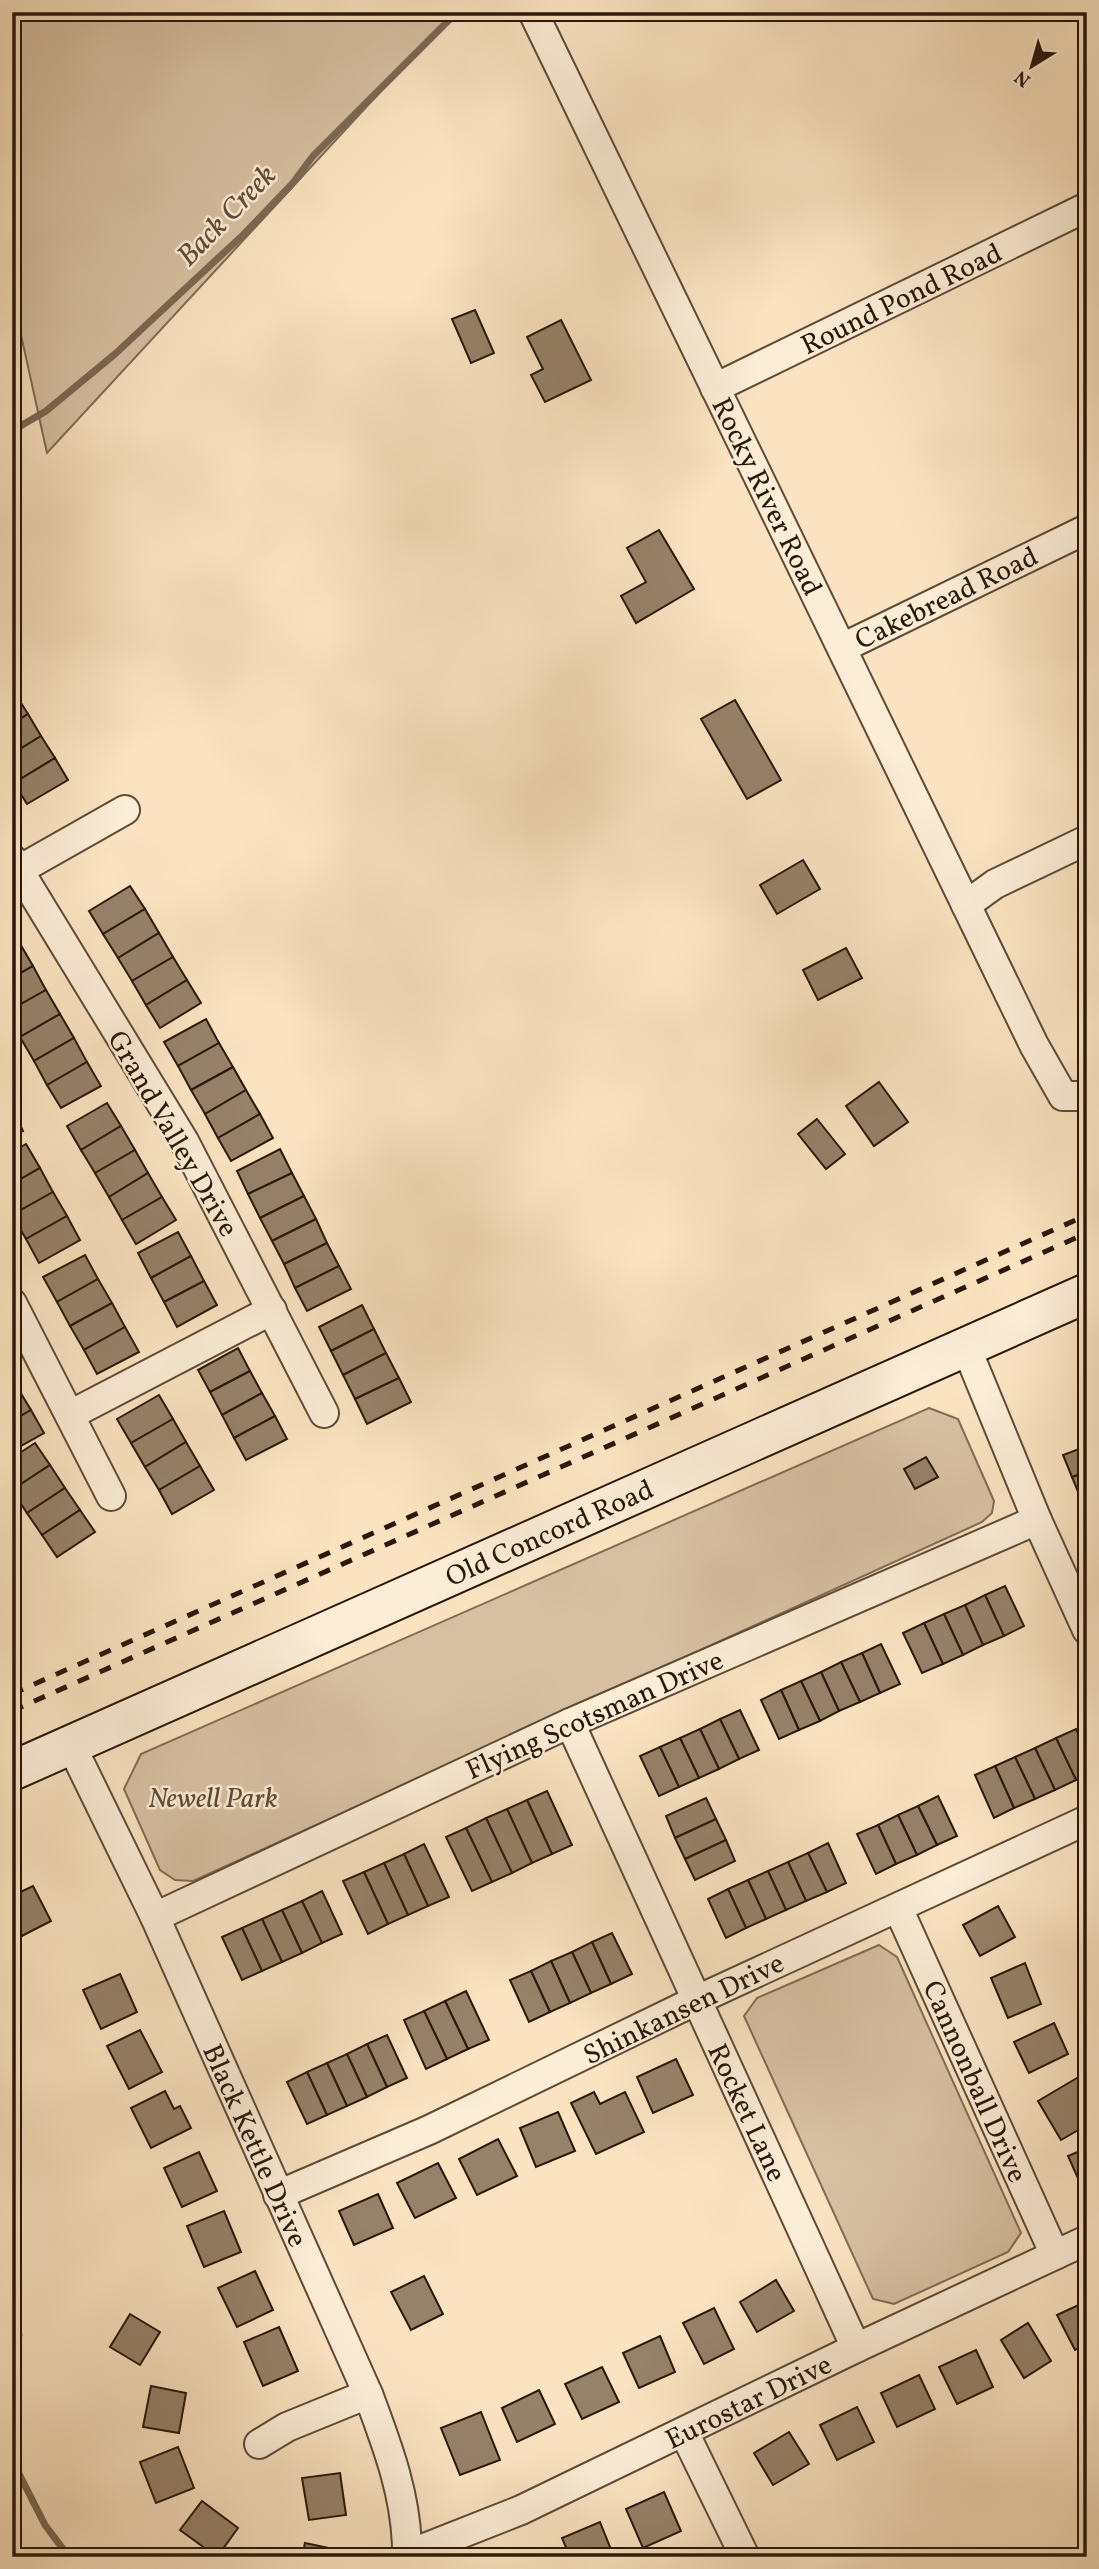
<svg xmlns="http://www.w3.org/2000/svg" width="1099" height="2569" viewBox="0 0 1099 2569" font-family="Vollkorn,serif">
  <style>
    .green { fill: #d7c0a2; stroke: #806c56; stroke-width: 2 }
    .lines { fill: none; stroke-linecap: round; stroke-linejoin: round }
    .stream { stroke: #7b6853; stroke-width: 7 }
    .building { fill: #968169; stroke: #28170a; stroke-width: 2 }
    .street-casing { stroke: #5d4a38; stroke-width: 32 }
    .secondary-casing { stroke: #28170a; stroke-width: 42 }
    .street { stroke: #fcedd7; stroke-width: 28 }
    .secondary { stroke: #fcedd7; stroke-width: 38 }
    .rail { stroke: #28170a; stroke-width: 5; stroke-dasharray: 12 12; stroke-linecap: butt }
    .labels { text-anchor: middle; stroke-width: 5; stroke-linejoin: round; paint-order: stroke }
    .street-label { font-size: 28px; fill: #28170a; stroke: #fcedd7 }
    .park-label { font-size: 28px; font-style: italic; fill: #5d4a38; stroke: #fcedd7 }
    .water-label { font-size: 30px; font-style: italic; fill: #604d3a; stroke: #fcedd7 }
  </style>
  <rect width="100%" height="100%" fill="#fbe3c1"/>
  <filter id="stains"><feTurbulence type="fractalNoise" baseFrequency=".00286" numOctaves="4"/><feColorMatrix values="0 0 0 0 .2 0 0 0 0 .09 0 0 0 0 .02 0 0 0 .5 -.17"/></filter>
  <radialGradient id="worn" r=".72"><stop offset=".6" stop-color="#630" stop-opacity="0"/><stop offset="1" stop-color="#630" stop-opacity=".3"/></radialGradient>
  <g class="green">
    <path d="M12,12H454L47,453L12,294Z"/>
    <path d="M929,1408L958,1419L994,1501L992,1513L982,1522L193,1881L175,1880L160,1870L124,1789L141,1754Z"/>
    <path d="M879,1945L897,1957L1021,2233L1008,2252L894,2304L873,2299L744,2016L757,1998Z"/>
  </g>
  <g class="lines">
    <g class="stream">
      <path d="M12,431L46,411L115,354L244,234L292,184L313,156L457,12"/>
      <path d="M12,2320L19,2335L12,2358"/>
      <path d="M12,2460L45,2525L69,2557"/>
    </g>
  </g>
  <g class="building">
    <path d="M475,310L494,353L471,363L452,319Z"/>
    <path d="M561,320L591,380L545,402L531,375L543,369L527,337Z"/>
    <path d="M659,530L694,589L636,623L621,596L646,582L627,548Z"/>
    <path d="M14,692L28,714L12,724V694Z"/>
    <path d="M735,700L781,780L747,799L701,719Z"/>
    <path d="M28,714L41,736L12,754V724Z"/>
    <path d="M41,736L55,758L14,783L12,754Z"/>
    <path d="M55,758L68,780L27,804L14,783Z"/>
    <path d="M803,860L820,889L777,914L760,885Z"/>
    <path d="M130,886L145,909L103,934L89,911Z"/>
    <path d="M145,909L159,933L118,958L103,934Z"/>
    <path d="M159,933L173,957L132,981L118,958Z"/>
    <path d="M19,942L33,966L12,978V946Z"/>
    <path d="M846,948L862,978L818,1000L803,970Z"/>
    <path d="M173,957L187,980L146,1005L132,981Z"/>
    <path d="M33,966L46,990L12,1009V978Z"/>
    <path d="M187,980L201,1003L160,1028L146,1005Z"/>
    <path d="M46,990L60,1014L20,1037L12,1023V1009Z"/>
    <path d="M60,1014L74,1038L34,1061L20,1037Z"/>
    <path d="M206,1019L219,1043L178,1066L164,1042Z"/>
    <path d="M74,1038L87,1062L47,1085L34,1061Z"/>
    <path d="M219,1043L233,1067L191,1090L178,1066Z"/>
    <path d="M87,1062L101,1086L61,1108L47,1085Z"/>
    <path d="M233,1067L246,1090L205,1114L191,1090Z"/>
    <path d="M879,1082L908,1122L874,1146L846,1106Z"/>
    <path d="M246,1090L260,1114L218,1138L205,1114Z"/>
    <path d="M107,1103L121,1126L81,1150L67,1126Z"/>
    <path d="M12,1108L23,1131L12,1136Z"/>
    <path d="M260,1114L273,1138L231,1161L218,1138Z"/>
    <path d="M817,1119L845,1154L826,1169L798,1134Z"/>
    <path d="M121,1126L135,1150L95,1173L81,1150Z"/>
    <path d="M26,1144L40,1168L12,1184V1152Z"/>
    <path d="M280,1149L292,1173L248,1194L237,1171Z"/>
    <path d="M135,1150L148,1173L109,1197L95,1173Z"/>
    <path d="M40,1168L53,1192L12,1215V1184Z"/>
    <path d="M148,1173L162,1197L122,1220L109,1197Z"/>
    <path d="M292,1173L304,1196L260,1218L248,1194Z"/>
    <path d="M53,1192L67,1216L26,1239L12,1215Z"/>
    <path d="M304,1196L316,1219L272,1241L260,1218Z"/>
    <path d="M162,1197L176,1220L136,1244L122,1220Z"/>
    <path d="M67,1216L80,1240L39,1263L26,1239Z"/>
    <path d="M316,1219L327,1243L284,1264L272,1241Z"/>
    <path d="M178,1232L191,1256L151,1278L138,1253Z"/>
    <path d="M327,1243L339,1266L295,1288L284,1264Z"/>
    <path d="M85,1255L98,1279L57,1302L43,1277Z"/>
    <path d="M191,1256L204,1281L164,1302L151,1278Z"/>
    <path d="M339,1266L351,1289L307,1311L295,1288Z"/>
    <path d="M98,1279L112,1303L70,1326L57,1302Z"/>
    <path d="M204,1281L217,1305L177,1327L164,1302Z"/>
    <path d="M112,1303L125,1327L84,1350L70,1326Z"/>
    <path d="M362,1305L374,1329L331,1351L319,1327Z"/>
    <path d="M125,1327L139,1352L97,1374L84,1350Z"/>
    <path d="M374,1329L386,1353L343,1375L331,1351Z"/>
    <path d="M238,1348L250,1371L210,1392L198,1370Z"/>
    <path d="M386,1353L399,1378L355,1399L343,1375Z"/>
    <path d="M250,1371L262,1393L222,1415L210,1392Z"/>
    <path d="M399,1378L411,1402L367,1424L355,1399Z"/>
    <path d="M17,1387L31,1410L12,1421V1390Z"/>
    <path d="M262,1393L275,1416L234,1438L222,1415Z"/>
    <path d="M159,1395L173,1419L131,1443L117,1419Z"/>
    <path d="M31,1410L44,1433L12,1451V1421Z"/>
    <path d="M275,1416L287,1439L246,1460L234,1438Z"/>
    <path d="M173,1419L186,1442L145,1467L131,1443Z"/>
    <path d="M186,1442L200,1466L159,1490L145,1467Z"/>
    <path d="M35,1443L50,1465L12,1490V1458Z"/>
    <path d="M1087,1446V1472L1072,1477L1063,1455Z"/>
    <path d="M926,1457L938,1477L915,1489L904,1469Z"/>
    <path d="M50,1465L65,1488L27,1513L12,1490Z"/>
    <path d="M200,1466L214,1490L172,1514L159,1490Z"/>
    <path d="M1087,1472V1497L1081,1499L1072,1477Z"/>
    <path d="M65,1488L80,1510L42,1535L27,1513Z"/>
    <path d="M80,1510L95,1532L57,1557L42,1535Z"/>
    <path d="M1005,1586L1024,1626L1004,1636L985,1595Z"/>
    <path d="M985,1595L1004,1636L983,1645L965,1605Z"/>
    <path d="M965,1605L983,1645L963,1655L944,1614Z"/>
    <path d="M944,1614L963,1655L943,1664L924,1623Z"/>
    <path d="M924,1623L943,1664L922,1673L903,1633Z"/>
    <path d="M881,1644L900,1684L880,1693L862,1653Z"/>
    <path d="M862,1653L880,1693L860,1702L841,1662Z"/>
    <path d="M841,1662L860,1702L839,1711L821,1672Z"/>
    <path d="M821,1672L839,1711L820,1721L801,1681Z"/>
    <path d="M801,1681L820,1721L799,1730L781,1690Z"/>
    <path d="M781,1690L799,1730L779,1739L761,1700Z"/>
    <path d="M740,1710L759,1750L739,1759L720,1719Z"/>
    <path d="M720,1719L739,1759L719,1769L700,1729Z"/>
    <path d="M700,1729L719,1769L699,1778L680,1738Z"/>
    <path d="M1076,1729L1087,1752V1775L1076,1780L1056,1738Z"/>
    <path d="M680,1738L699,1778L679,1787L660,1747Z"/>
    <path d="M1056,1738L1076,1780L1055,1790L1035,1748Z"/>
    <path d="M660,1747L679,1787L659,1796L640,1756Z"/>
    <path d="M1035,1748L1055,1790L1035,1799L1015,1757Z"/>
    <path d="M1015,1757L1035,1799L1014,1808L995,1766Z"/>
    <path d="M995,1766L1014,1808L994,1818L975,1775Z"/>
    <path d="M547,1791L572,1845L552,1854L527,1800Z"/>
    <path d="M938,1796L957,1836L937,1845L918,1806Z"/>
    <path d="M706,1798L716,1819L675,1838L666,1816Z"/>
    <path d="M527,1800L552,1854L532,1863L507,1809Z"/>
    <path d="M918,1806L937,1845L917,1855L898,1815Z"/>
    <path d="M507,1809L532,1863L512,1873L486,1818Z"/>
    <path d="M898,1815L917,1855L896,1864L878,1825Z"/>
    <path d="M486,1818L512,1873L492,1882L466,1828Z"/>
    <path d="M716,1819L726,1840L685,1859L675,1838Z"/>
    <path d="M878,1825L896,1864L876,1874L857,1834Z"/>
    <path d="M466,1828L492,1882L472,1891L446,1837Z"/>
    <path d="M726,1840L735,1861L695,1880L685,1859Z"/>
    <path d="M828,1843L846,1883L827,1892L808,1853Z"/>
    <path d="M424,1844L449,1897L428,1906L404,1854Z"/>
    <path d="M808,1853L827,1892L806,1901L788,1862Z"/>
    <path d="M404,1854L428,1906L408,1915L384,1863Z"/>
    <path d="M788,1862L806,1901L786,1910L768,1871Z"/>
    <path d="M384,1863L408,1915L388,1924L364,1872Z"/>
    <path d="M768,1871L786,1910L766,1919L748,1880Z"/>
    <path d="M364,1872L388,1924L368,1934L343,1881Z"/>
    <path d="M748,1880L766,1919L746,1928L728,1889Z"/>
    <path d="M33,1886L51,1921L12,1941V1896Z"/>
    <path d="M728,1889L746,1928L726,1938L708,1899Z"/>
    <path d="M322,1891L342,1934L322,1943L302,1901Z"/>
    <path d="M302,1901L322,1943L302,1953L282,1910Z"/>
    <path d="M998,1906L1015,1937L980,1956L963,1925Z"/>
    <path d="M282,1910L302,1953L282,1962L262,1919Z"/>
    <path d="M262,1919L282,1962L262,1971L242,1928Z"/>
    <path d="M242,1928L262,1971L242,1980L222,1937Z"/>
    <path d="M612,1933L632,1974L611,1984L592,1942Z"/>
    <path d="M592,1942L611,1984L591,1993L572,1952Z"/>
    <path d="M572,1952L591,1993L570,2003L551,1961Z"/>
    <path d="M551,1961L570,2003L550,2012L531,1971Z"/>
    <path d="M1025,1963L1041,2004L1008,2018L991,1978Z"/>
    <path d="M531,1971L550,2012L529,2022L510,1980Z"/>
    <path d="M120,1974L137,2012L101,2029L83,1990Z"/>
    <path d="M466,1991L489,2040L468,2049L445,2001Z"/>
    <path d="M445,2001L468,2049L447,2059L424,2011Z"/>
    <path d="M424,2011L447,2059L426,2069L404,2020Z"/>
    <path d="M1054,2023L1068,2054L1029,2073L1014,2042Z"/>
    <path d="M140,2030L162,2072L129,2089L107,2046Z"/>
    <path d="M387,2035L407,2078L387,2087L367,2044Z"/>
    <path d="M367,2044L387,2087L367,2097L347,2054Z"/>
    <path d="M347,2054L367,2097L347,2106L327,2063Z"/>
    <path d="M676,2059L693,2095L653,2113L637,2077Z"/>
    <path d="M327,2063L347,2106L327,2115L307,2072Z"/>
    <path d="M307,2072L327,2115L307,2124L287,2082Z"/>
    <path d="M1082,2075L1087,2083V2125L1061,2140L1038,2101Z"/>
    <path d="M165,2091L174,2109L180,2106L191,2128L151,2148L131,2108Z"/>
    <path d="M594,2092L600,2104L625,2092L644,2132L596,2154L571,2103Z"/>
    <path d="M558,2112L575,2151L536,2167L520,2128Z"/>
    <path d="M498,2139L517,2176L477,2195L459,2159Z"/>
    <path d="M1087,2148V2193L1085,2194L1068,2156Z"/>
    <path d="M199,2152L217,2191L182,2207L164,2168Z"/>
    <path d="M438,2163L456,2198L415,2218L397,2183Z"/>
    <path d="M378,2194L393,2228L354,2245L339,2211Z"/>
    <path d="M224,2211L241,2252L204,2267L187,2226Z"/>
    <path d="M255,2271L273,2310L237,2327L218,2288Z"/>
    <path d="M424,2276L443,2314L411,2330L391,2292Z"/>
    <path d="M776,2280L794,2311L757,2332L740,2302Z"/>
    <path d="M1087,2301V2344L1075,2350L1057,2315Z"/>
    <path d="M714,2308L734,2349L704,2364L683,2323Z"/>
    <path d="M130,2314L160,2332L140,2365L110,2347Z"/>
    <path d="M1028,2323L1051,2361L1024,2378L1001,2340Z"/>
    <path d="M279,2327L298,2371L263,2386L244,2342Z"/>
    <path d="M660,2336L675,2372L639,2388L623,2353Z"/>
    <path d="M976,2350L993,2387L957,2404L939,2367Z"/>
    <path d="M602,2367L619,2402L582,2419L565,2384Z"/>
    <path d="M919,2375L935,2409L897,2427L881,2393Z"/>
    <path d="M151,2386L186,2393L179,2433L143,2427Z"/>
    <path d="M539,2390L555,2424L517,2442L502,2408Z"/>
    <path d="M857,2407L874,2442L837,2460L820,2425Z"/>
    <path d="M481,2412L500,2460L460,2475L441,2428Z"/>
    <path d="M789,2432L809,2464L773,2485L754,2453Z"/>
    <path d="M178,2447L194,2488L156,2503L140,2462Z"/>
    <path d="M340,2473L346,2515L309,2520L302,2478Z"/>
    <path d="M664,2492L681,2531L643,2548L626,2509Z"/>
    <path d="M202,2501L238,2528L217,2557L180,2530Z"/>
    <path d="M600,2522L614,2557H570L562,2538Z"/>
    <path d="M305,2543L343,2551L342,2557H302Z"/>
  </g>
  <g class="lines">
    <defs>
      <g id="street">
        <path d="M533,12L1034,1045L1063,1096H1087"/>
        <path d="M715,388L1087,207"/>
        <path d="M842,648L1087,529"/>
        <path d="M12,859L184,1141L324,1413"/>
        <path d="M12,874L125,810"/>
        <path d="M966,905L995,884L1087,840"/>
        <path d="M12,1303L111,1496"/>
        <path d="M966,1347L1037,1520L1087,1630"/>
        <path d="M70,1415L272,1310"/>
        <path d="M570,1723L856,2348"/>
        <path d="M71,1745L155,1917L368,2394C388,2447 408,2500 407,2557"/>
        <path d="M898,1908L1055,2255"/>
        <path d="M155,1917L570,1723L1037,1520"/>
        <path d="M278,2195L429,2130L697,2000L1087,1820"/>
        <path d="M684,2432L745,2557"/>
        <path d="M259,2444L287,2427L368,2394"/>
        <path d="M407,2555L521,2510L856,2348L1087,2240"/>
      </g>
      <path id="secondary" d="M12,1771L1087,1293"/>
    </defs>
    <use href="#street" class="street-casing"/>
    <use href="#secondary" class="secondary-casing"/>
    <use href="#street" class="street"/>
    <use href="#secondary" class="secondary"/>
    <g class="rail">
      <path d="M12,1694L1087,1215"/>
      <path d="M12,1711L1087,1233"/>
    </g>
  </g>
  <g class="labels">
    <g class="street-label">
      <text transform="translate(901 298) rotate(-26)" y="10">Round Pond Road</text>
      <text transform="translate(768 496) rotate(64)" y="10">Rocky River Road</text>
      <text transform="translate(946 597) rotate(-26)" y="10">Cakebread Road</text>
      <text transform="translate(174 1133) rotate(60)" y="10">Grand Valley Drive</text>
      <text transform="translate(549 1532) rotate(-24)" y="10">Old Concord Road</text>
      <text transform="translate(594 1714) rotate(-24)" y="10">Flying Scotsman Drive</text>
      <text transform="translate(683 2008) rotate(-26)" y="10">Shinkansen Drive</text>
      <text transform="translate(976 2081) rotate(66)" y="10">Cannonball Drive</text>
      <text transform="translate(748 2112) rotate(65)" y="10">Rocket Lane</text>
      <text transform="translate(256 2145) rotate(66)" y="10">Black Kettle Drive</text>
      <text transform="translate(748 2401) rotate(-26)" y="10">Eurostar Drive</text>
    </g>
    <g class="park-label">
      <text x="213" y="1807">Newell Park</text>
    </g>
    <g class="water-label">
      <text transform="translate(226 215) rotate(-46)" y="10">Back Creek</text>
    </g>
  </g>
  <rect width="1099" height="2569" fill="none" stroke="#fbe3c1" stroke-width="42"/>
  <rect x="14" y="14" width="1071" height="2541" fill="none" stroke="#28170a" stroke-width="3.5"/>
  <rect x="21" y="21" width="1057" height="2527" fill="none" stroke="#28170a" stroke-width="2"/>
  <g transform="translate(1032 66) rotate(217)" stroke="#fcedd7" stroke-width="5" paint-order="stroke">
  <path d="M0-5L12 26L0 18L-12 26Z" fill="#28170a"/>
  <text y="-10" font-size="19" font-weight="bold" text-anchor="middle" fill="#28170a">N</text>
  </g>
  <rect width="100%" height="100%" filter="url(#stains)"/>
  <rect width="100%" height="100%" fill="url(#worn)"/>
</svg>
